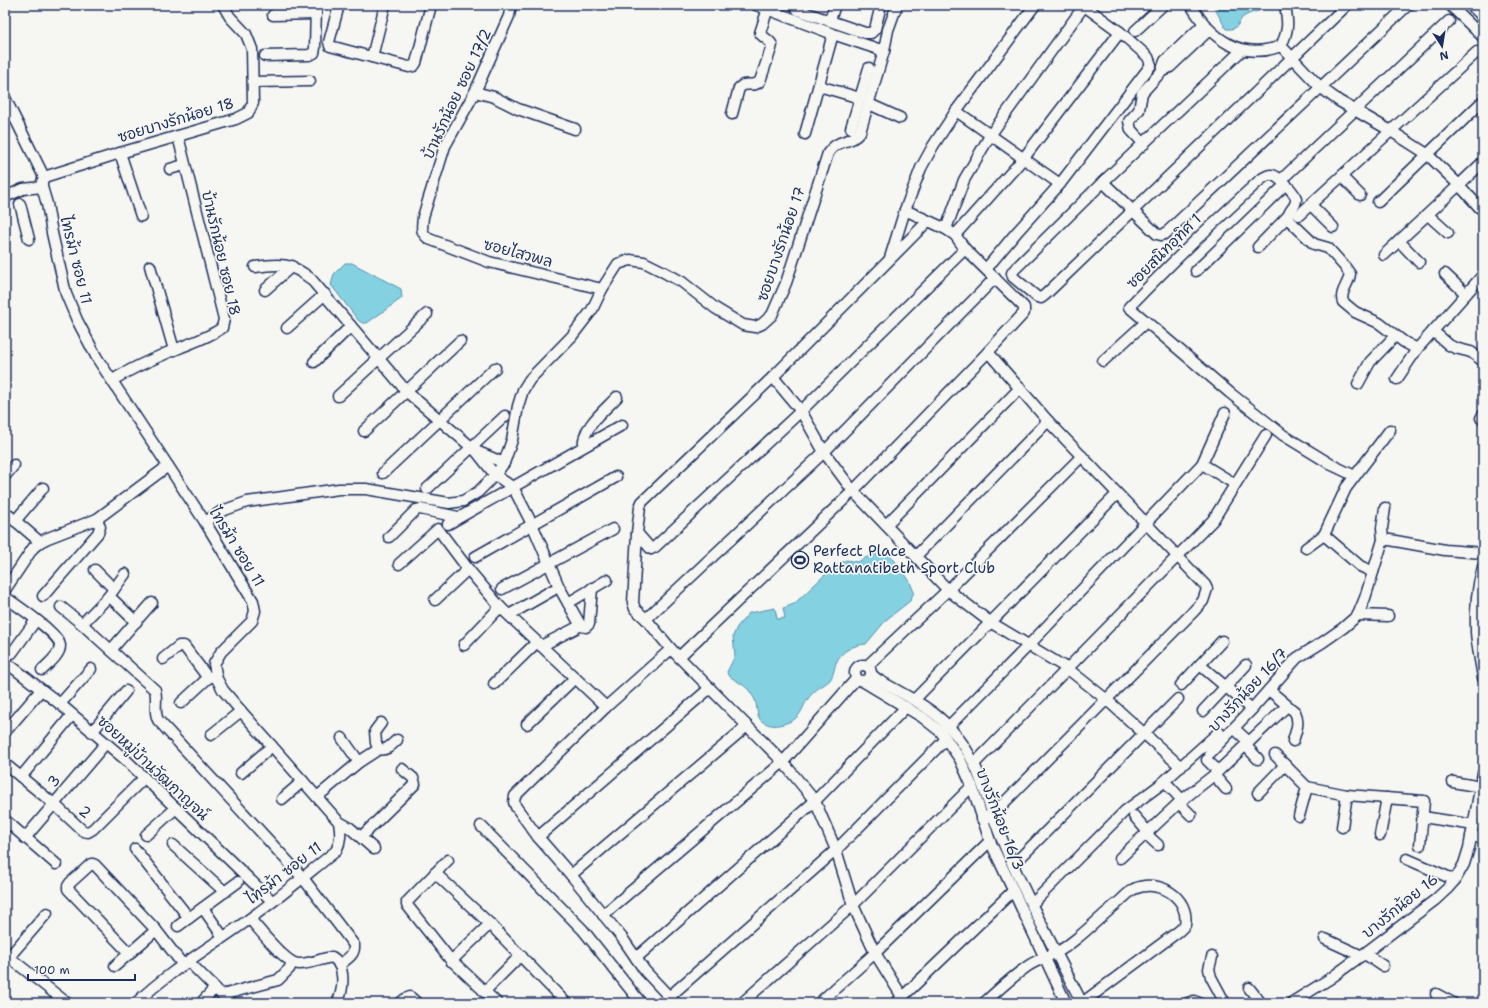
<svg xmlns="http://www.w3.org/2000/svg" width="1488" height="1008" viewBox="0 0 1488 1008" font-family="'Shantell Sans','Playpen Sans Thai',sans-serif">
  <style>
    .water { fill: #83d1e1; stroke: #5990ad }
    .lines { fill: none; stroke-linecap: round; stroke-linejoin: round }
    .minor-casing { stroke: #1b2f5e; stroke-width: 13 }
    .minor { stroke: #f6f6f2; stroke-width: 10 }
    .labels { text-anchor: middle; stroke-width: 3.5; stroke-linejoin: round; paint-order: stroke }
    .street-label { font-size: 15px; fill: #1b2f5e; stroke: #f6f6f2 }
    .poi-label { font-size: 15px; fill: #1b2f5e; stroke: #f6f6f2; text-anchor: start }
  </style>
  <rect width="100%" height="100%" fill="#f6f6f2"/>
  <filter id="ink" filterUnits="userSpaceOnUse"><feTurbulence type="fractalNoise" baseFrequency=".025" numOctaves="2"/><feDisplacementMap in="SourceGraphic" scale="8" xChannelSelector="R" yChannelSelector="G"/><feConvolveMatrix kernelMatrix="1 2 1 2 8 2 1 2 1" color-interpolation-filters="sRGB"/></filter>
  <g filter="url(#ink)">
    <g class="water">
      <path d="M1213,5H1261V8L1259,11C1253,12 1248,14 1243,17C1236,25 1239,30 1226,29Z"/>
      <path d="M345,263H352L401,289L402,298L367,323H362L358,320L331,285L334,274Z"/>
      <path d="M881,552L891,556L899,566L909,580L914,592L910,601L887,619L866,644C853,645 841,651 836,663C834,669 834,674 830,680C825,685 817,688 813,693C799,706 806,718 783,724C777,726 771,726 765,723C755,719 758,708 755,700C753,696 750,692 748,689C743,684 734,680 728,675L727,672L735,656L733,636L737,627L749,613L775,608L777,619L785,618L783,608L794,604L831,569L846,560L858,562L865,558Z"/>
    </g>
    <g class="lines">
      <defs>
        <g id="minor">
          <path d="M339,5L329,42L330,46L409,67L414,66L416,63L431,5"/>
          <path d="M511,5L509,16L475,92L445,146L423,217C422,228 420,232 429,239L489,262L602,289"/>
          <path d="M756,5L833,34L884,51"/>
          <path d="M794,5L798,10L865,33H871L875,29L881,5"/>
          <path d="M1191,5C1211,39 1241,61 1281,46C1289,30 1288,22 1285,5"/>
          <path d="M1450,5L1483,37"/>
          <path d="M1471,5L1483,17"/>
          <path d="M273,15L316,14"/>
          <path d="M830,20L835,5"/>
          <path d="M1135,31L1163,5"/>
          <path d="M1281,46L1320,87L1339,101L1391,131L1427,154L1459,185L1483,162"/>
          <path d="M1242,50L1103,182L1014,270L1012,273L1013,277L1037,297L1041,298L1045,295L1347,5"/>
          <path d="M265,56L309,55L314,53L315,48L316,5"/>
          <path d="M372,57L385,5"/>
          <path d="M1161,72L1165,61L1204,24"/>
          <path d="M253,82L310,81"/>
          <path d="M819,86L860,98"/>
          <path d="M475,92L494,97L518,109L575,129"/>
          <path d="M5,98L44,177"/>
          <path d="M869,104L900,118"/>
          <path d="M956,111C991,135 1025,160 1060,184"/>
          <path d="M732,114L739,88L743,85C750,83 755,87 760,81L771,49L772,45C769,39 763,38 760,33L769,5"/>
          <path d="M851,128L869,68"/>
          <path d="M805,134L833,34"/>
          <path d="M1144,144L1131,130L1129,121L1139,110L1142,93L1161,72L1170,67L1209,30"/>
          <path d="M120,153L141,216"/>
          <path d="M170,169L184,165"/>
          <path d="M44,177L42,182V187L47,204L52,233L66,294L77,320L97,358L205,522L253,601L255,611L252,621L221,652L214,664L217,679L223,690L241,711L339,822C341,833 341,841 336,851C307,874 279,898 248,920C211,947 169,971 136,1003"/>
          <path d="M44,177L120,153L236,119L248,113L253,103L252,49L246,34L230,17L223,5"/>
          <path d="M1342,177L1360,195"/>
          <path d="M1281,180L1449,21"/>
          <path d="M1103,182L1157,234L1161,235L1165,234L1408,5"/>
          <path d="M5,197L23,189L42,187"/>
          <path d="M1378,202L1483,101"/>
          <path d="M20,204L29,239"/>
          <path d="M1311,205L1333,227"/>
          <path d="M905,210L946,229L955,235L965,249L1024,307V313L988,352L1048,421L1205,585L1207,589L1203,601L1192,613L993,814L982,819"/>
          <path d="M1299,215L1477,52"/>
          <path d="M1428,215L1448,233"/>
          <path d="M946,229L964,180L991,134L1084,6"/>
          <path d="M955,235L1023,159L1120,32"/>
          <path d="M1399,241L1419,262"/>
          <path d="M1258,247L1287,217"/>
          <path d="M1384,255L1459,185L1480,208"/>
          <path d="M890,258L905,210L921,168L933,146L956,111L1035,5"/>
          <path d="M150,266L174,350"/>
          <path d="M255,267C280,263 291,263 311,279L407,392L476,451L495,475L511,486L515,491L532,524L559,587L581,626L586,627L589,624L592,588"/>
          <path d="M986,269L1016,233L1060,184L1151,65L1148,57L1120,32L1083,5"/>
          <path d="M1196,271L1286,184"/>
          <path d="M1445,274L1466,294"/>
          <path d="M265,290L292,266"/>
          <path d="M287,328L325,294"/>
          <path d="M1433,331L1449,345L1455,348L1471,352L1483,361"/>
          <path d="M1103,361L1146,322"/>
          <path d="M314,362L351,326"/>
          <path d="M773,377L801,411L824,452L853,491L948,590L990,622L1068,669L1107,700L1181,767"/>
          <path d="M1397,379L1417,349L1483,275"/>
          <path d="M113,380C133,367 157,357 179,348C194,342 209,337 222,328L224,319L178,136"/>
          <path d="M1358,384L1370,362L1395,336"/>
          <path d="M338,396L427,314"/>
          <path d="M1481,418L1483,415"/>
          <path d="M364,431L460,341"/>
          <path d="M584,446C581,428 606,409 617,397"/>
          <path d="M476,451L504,463"/>
          <path d="M1202,464L1235,484"/>
          <path d="M383,473L495,368"/>
          <path d="M5,476L14,465"/>
          <path d="M1355,476L1390,430"/>
          <path d="M427,489L505,416"/>
          <path d="M5,512L40,542"/>
          <path d="M15,521L43,488"/>
          <path d="M205,522L222,511L247,502L339,489H366L449,503L463,501L478,492L495,475L504,463L512,440L518,406L523,390L530,379L572,336L592,310L602,289L618,264L630,260L644,262L660,270L682,282L715,308L743,325L755,327L762,324L772,315L786,283L828,153C839,137 850,145 860,132L884,51L888,30L897,5"/>
          <path d="M448,524L622,425"/>
          <path d="M886,525L1020,388"/>
          <path d="M637,533L651,549L655,547L801,411L965,249"/>
          <path d="M389,537L416,510L420,509L458,517"/>
          <path d="M1383,540L1382,528L1385,508"/>
          <path d="M1306,548L1324,535"/>
          <path d="M916,556L1048,421"/>
          <path d="M475,557L616,477"/>
          <path d="M399,564L438,529L468,569L500,607L606,707"/>
          <path d="M1483,567C1477,587 1475,611 1476,632C1477,647 1481,663 1483,678"/>
          <path d="M95,570L114,589"/>
          <path d="M1373,572L1360,566L1324,535L1346,488L1355,476L1332,465L1283,435L1230,393L1129,307C1171,263 1215,221 1260,180C1263,178 1268,174 1272,175C1278,176 1296,193 1296,199C1297,207 1287,211 1288,219L1314,244L1328,248L1345,267L1350,274C1349,284 1339,292 1343,302L1355,312L1379,323L1404,342L1417,349"/>
          <path d="M502,589L613,529"/>
          <path d="M5,590L33,548L40,542L48,538L97,519L168,466"/>
          <path d="M43,596L98,533L100,527L97,519"/>
          <path d="M109,596L136,622"/>
          <path d="M5,597C15,604 61,635 60,646C60,655 48,664 42,670"/>
          <path d="M435,600L468,569"/>
          <path d="M568,603L607,580"/>
          <path d="M61,607L82,624L155,690C158,700 153,710 158,720L303,878L354,945C355,955 347,959 339,965"/>
          <path d="M509,615L553,590"/>
          <path d="M1358,615L1388,616"/>
          <path d="M646,619L824,452L995,278"/>
          <path d="M82,624L109,596L125,574"/>
          <path d="M464,645L500,607"/>
          <path d="M541,646L576,628"/>
          <path d="M671,649L606,707L515,796L514,802L516,807L538,837L571,875L623,939L645,971L675,1003"/>
          <path d="M111,650L152,603"/>
          <path d="M12,653L36,620"/>
          <path d="M679,657L853,491L988,352"/>
          <path d="M163,659L179,646H184L208,678"/>
          <circle cx="863" cy="673" r="8"/>
          <path d="M1200,665L1252,709"/>
          <path d="M867,666L948,590L1082,456"/>
          <path d="M5,667L8,665L11,666L60,704L127,761L272,901"/>
          <path d="M871,674L877,679C902,694 930,706 950,728C980,760 985,798 1001,837C1024,894 1054,948 1082,1003"/>
          <path d="M864,682L922,717L941,732L960,759L972,786L990,841L1066,1003"/>
          <path d="M494,684L537,642"/>
          <path d="M1181,685L1222,641"/>
          <path d="M1269,690L1295,712C1300,722 1296,731 1293,741"/>
          <path d="M914,700L1117,494"/>
          <path d="M181,703L208,678L213,676"/>
          <path d="M60,704L91,669"/>
          <path d="M1203,711L1246,665"/>
          <path d="M527,724L575,678"/>
          <path d="M949,726L1029,645L1202,464L1225,413"/>
          <path d="M5,732L41,690"/>
          <path d="M92,732L126,691"/>
          <path d="M1238,732L1249,742"/>
          <path d="M211,735L241,711"/>
          <path d="M342,738L359,762"/>
          <path d="M1246,746L1258,759"/>
          <path d="M379,749C387,751 391,745 397,740"/>
          <path d="M1210,753L1252,709L1297,658L1323,642L1343,628L1358,615L1365,598L1383,540H1390L1445,550L1483,553"/>
          <path d="M1275,755L1307,787L1347,795L1424,801L1420,845"/>
          <path d="M1207,760L1218,771"/>
          <path d="M975,763L1213,520L1266,435"/>
          <path d="M5,764L54,804L83,831L88,832L93,829L144,778"/>
          <path d="M241,773L272,746"/>
          <path d="M1214,775L1226,789"/>
          <path d="M21,777L72,715"/>
          <path d="M1453,782L1481,787"/>
          <path d="M1169,786L1182,800"/>
          <path d="M1258,793L1285,765"/>
          <path d="M317,797L359,762L379,749L376,743L375,731L381,723"/>
          <path d="M282,799L303,781"/>
          <path d="M1179,803L1191,815"/>
          <path d="M1134,816L1148,832"/>
          <path d="M1299,816L1307,787"/>
          <path d="M1423,817L1474,825"/>
          <path d="M5,820L56,864"/>
          <path d="M339,822L350,828L374,849"/>
          <path d="M481,826L583,930L641,1003"/>
          <path d="M1342,827L1347,795"/>
          <path d="M1146,834L1158,845"/>
          <path d="M146,835L176,808"/>
          <path d="M1380,835L1387,798"/>
          <path d="M1471,836L1483,838"/>
          <path d="M361,837L415,784L413,778L402,769"/>
          <path d="M538,837L710,688"/>
          <path d="M25,838L106,743"/>
          <path d="M173,845L225,892"/>
          <path d="M135,849L189,918"/>
          <path d="M1120,858L1182,800L1214,775L1287,706"/>
          <path d="M1407,859L1455,880"/>
          <path d="M448,860L407,902V905L449,958L497,1003"/>
          <path d="M1014,864L1178,699"/>
          <path d="M435,873L490,924L566,1003"/>
          <path d="M571,875L747,726"/>
          <path d="M1032,904L1125,811L1160,785L1219,732"/>
          <path d="M203,908L223,937"/>
          <path d="M603,915L783,762L856,679"/>
          <path d="M250,919C259,929 286,964 299,964C310,964 321,959 332,957C346,965 344,990 337,1003"/>
          <path d="M178,926L238,882"/>
          <path d="M1325,939L1362,956"/>
          <path d="M5,954L67,1003"/>
          <path d="M130,954L68,889V886L70,883L91,864H93L95,865L156,930L183,965"/>
          <path d="M1365,954L1383,966"/>
          <path d="M9,957L47,913"/>
          <path d="M1212,957L1209,969L1211,977L1225,1003"/>
          <path d="M636,958L815,801L906,707"/>
          <path d="M451,961L490,924"/>
          <path d="M189,962L230,1003"/>
          <path d="M115,966L156,930"/>
          <path d="M1249,988L1261,1003"/>
          <path d="M484,992L521,955"/>
          <path d="M1436,994L1453,1003"/>
          <path d="M222,995L278,980L289,969L292,963"/>
          <path d="M669,997L836,850L946,739"/>
          <path d="M203,1001L215,988"/>
          <path d="M400,1003L405,999L410,997L417,1003"/>
          <path d="M742,1003L853,905L972,786"/>
          <path d="M819,1003L875,953L990,841"/>
          <path d="M896,1003L1013,891"/>
          <path d="M906,1003L875,953L853,905L836,850L815,801L783,762L671,649L646,619L635,609L633,603L637,533L640,507L642,502L773,377L928,221"/>
          <path d="M984,1003C998,990 1012,977 1028,966C1037,960 1046,957 1056,953C1063,949 1070,944 1076,939C1091,927 1105,913 1120,901C1124,897 1129,892 1134,889C1158,878 1190,897 1185,925L1179,931L1082,1003"/>
          <path d="M1188,1003L1194,1001L1199,1003"/>
          <path d="M1291,1003L1331,978L1369,950L1435,900L1448,888L1455,880L1464,864L1469,848L1483,773"/>
        </g>
      </defs>
      <use href="#minor" class="minor-casing"/>
      <use href="#minor" class="minor"/>
    </g>
  </g>
  <defs>
    <symbol id="stadium-ring" viewBox="-11 -11 22 22"><circle r="9.5" fill="#f6f6f2" stroke="#1b2f5e" stroke-width="1.5"/><path d="M0-5a6.5 5 0 1 0 0 10a6.5 5 0 1 0 0-10ZM-3.5-1.8h7v3.6h-7Z" fill="#1b2f5e"/></symbol>
  </defs>
  <g fill-rule="evenodd">
    <use href="#stadium-ring" x="790" y="550" width="20" height="20"/>
  </g>
  <g class="labels">
    <g class="street-label">
      <text transform="translate(457 94) rotate(-65)" y="5">บ้านรักน้อย ซอย 17/2</text>
      <text transform="translate(176 120) rotate(-17)" y="5">ซอยบางรักน้อย 18</text>
      <text transform="translate(781 244) rotate(-71)" y="5">ซอยบางรักน้อย 17</text>
      <text transform="translate(1164 251) rotate(-45)" y="5">ซอยสนิทอุทิศ 1</text>
      <text transform="translate(221 253) rotate(77)" y="5">บ้านรักน้อย ซอย 18</text>
      <text transform="translate(518 253) rotate(15)" y="5">ซอยไสวพล</text>
      <text transform="translate(76 260) rotate(76)" y="5">ไทรม้า ซอย 11</text>
      <text transform="translate(237 547) rotate(58)" y="5">ไทรม้า ซอย 11</text>
      <text transform="translate(1248 690) rotate(-47)" y="5">บางรักน้อย 16/7</text>
      <text transform="translate(153 768) rotate(43)" y="5">ซอยหมู่บ้านวัฒกาญจน์</text>
      <text transform="translate(54 781) rotate(-49)" y="5">3</text>
      <text transform="translate(85 812) rotate(39)" y="5">2</text>
      <text transform="translate(1000 819) rotate(69)" y="5">บางรักน้อย 16/3</text>
      <text transform="translate(284 873) rotate(-38)" y="5">ไทรม้า ซอย 11</text>
      <text transform="translate(1400 906) rotate(-39)" y="5">บางรักน้อย 16</text>
    </g>
    <g class="poi-label">
      <text x="813" y="556">Perfect Place<tspan x="813" dy="17">Rattanatibeth Sport Club</tspan></text>
    </g>
  </g>
  <rect width="1488" height="1008" fill="none" stroke="#f6f6f2" stroke-width="20"/>
  <rect x="10" y="10" width="1468" height="988" fill="none" stroke="#1b2f5e" stroke-width="1.5" filter="url(#ink)"/>
  <g transform="translate(1442 46) rotate(168)" stroke="#f6f6f2" stroke-width="3" paint-order="stroke">
  <path d="M0-3L7 15L0 10L-7 15Z" fill="#1b2f5e"/>
  <text y="-6" font-size="11" font-weight="bold" text-anchor="middle" fill="#1b2f5e">N</text>
  </g>
  <path d="M28 974v6h107v-6" fill="none" stroke="#1b2f5e" stroke-width="2"/>
  <text x="34" y="974" font-size="12" fill="#1b2f5e" stroke="#f6f6f2" stroke-width="3" paint-order="stroke">100 m</text>
</svg>
